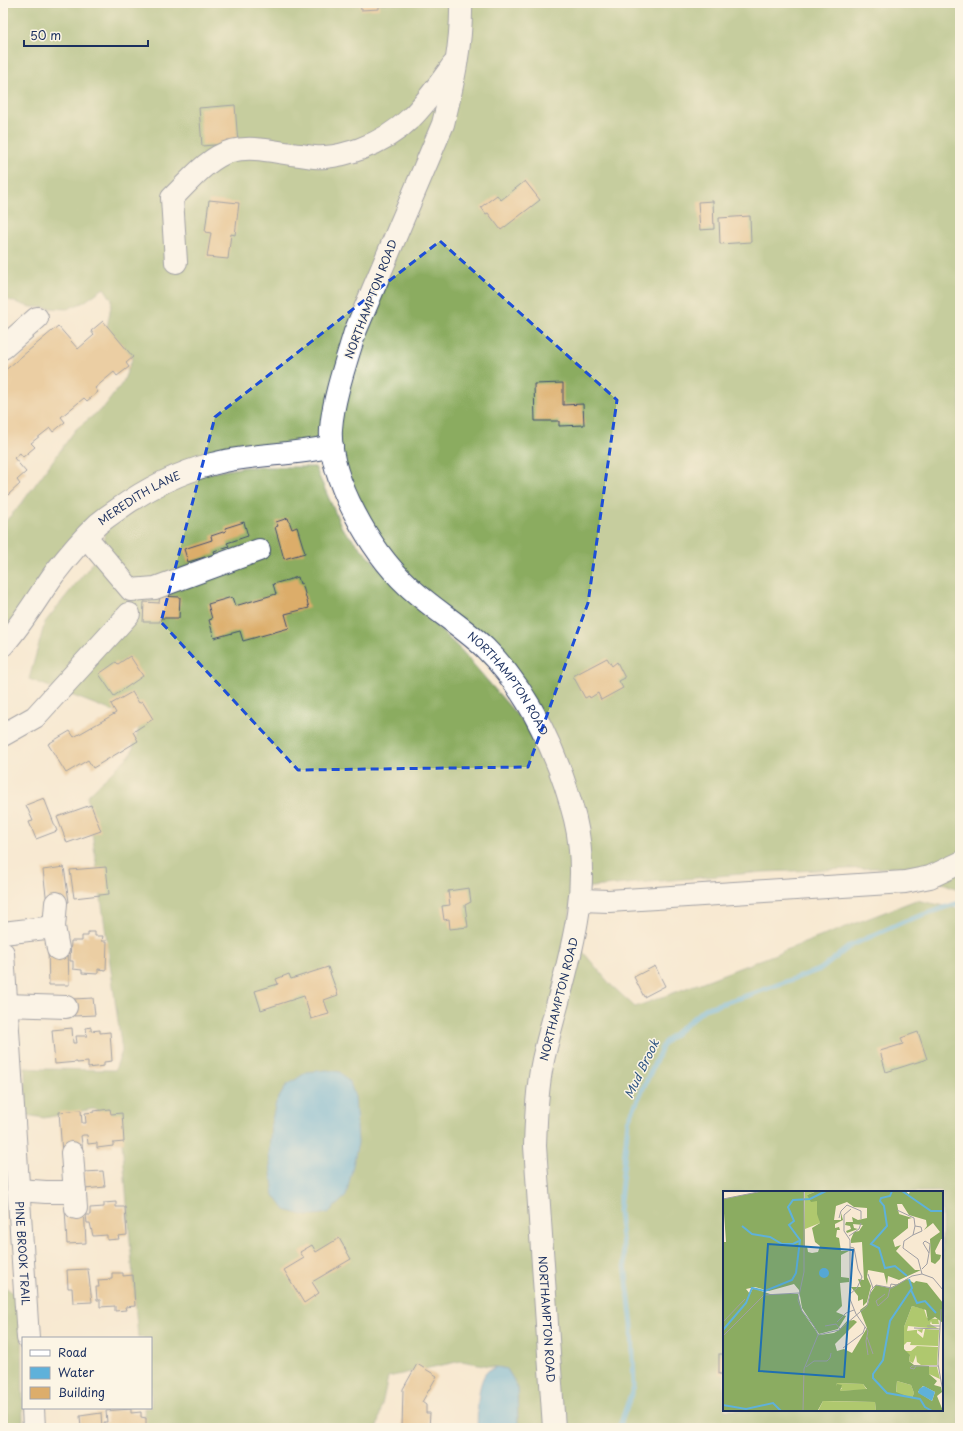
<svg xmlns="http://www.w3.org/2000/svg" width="963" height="1431" viewBox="0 0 963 1431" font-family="'Playpen Sans',sans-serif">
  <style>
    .forest { fill: #8bac61; stroke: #536e60; fill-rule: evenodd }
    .water { fill: #5fb1da; stroke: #3d709c }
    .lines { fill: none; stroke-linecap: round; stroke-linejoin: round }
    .stream { stroke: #5fb1da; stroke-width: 5 }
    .building { fill: #dcad6b }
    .minor-casing { stroke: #3c4b6f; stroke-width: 24 }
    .minor { stroke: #fff; stroke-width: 22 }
    .marked { fill: none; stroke: #1d4ed8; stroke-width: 3; stroke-dasharray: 8 5; stroke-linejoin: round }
    .labels { text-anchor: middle; stroke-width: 3; stroke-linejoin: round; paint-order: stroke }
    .street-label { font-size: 11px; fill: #1b2f5e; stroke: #fcf5e5 }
    .water-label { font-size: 12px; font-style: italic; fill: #2f5683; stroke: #fcf5e5 }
    .inset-river { fill: none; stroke: #5fb1da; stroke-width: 2 }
    .inset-road { fill: none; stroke: #a09fa4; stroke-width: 1 }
    .view { fill: #1f6fb2; fill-opacity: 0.15; stroke: #1f6fb2; stroke-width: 2 }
    .inset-edge { fill: none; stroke: #1b2f5e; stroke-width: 2 }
  </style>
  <rect width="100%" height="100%" fill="#fcf5e5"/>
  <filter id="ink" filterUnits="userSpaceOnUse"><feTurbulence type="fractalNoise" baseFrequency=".025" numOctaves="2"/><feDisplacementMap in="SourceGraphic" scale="8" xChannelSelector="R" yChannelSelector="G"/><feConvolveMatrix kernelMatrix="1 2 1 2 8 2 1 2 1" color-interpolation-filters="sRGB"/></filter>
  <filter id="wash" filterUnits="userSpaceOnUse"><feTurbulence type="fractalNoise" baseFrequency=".012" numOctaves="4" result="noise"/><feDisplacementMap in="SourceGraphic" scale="16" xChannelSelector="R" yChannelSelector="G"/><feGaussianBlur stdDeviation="0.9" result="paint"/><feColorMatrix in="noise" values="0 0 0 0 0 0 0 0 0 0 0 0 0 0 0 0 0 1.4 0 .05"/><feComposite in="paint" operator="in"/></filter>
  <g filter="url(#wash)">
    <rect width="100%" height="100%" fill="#f8e9d2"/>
    <g class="forest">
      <path d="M3,3H960V890L903,867L764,872L581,888V864L528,703L407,585L337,473L315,450L248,457L129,501L3,635V524L21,504L76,429L104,407L123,382L133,357L107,327L112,300L104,288L84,302L67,309L30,307L3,298Z"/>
      <path d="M246,467H315L342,528L419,610L461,650L535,736L548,765L567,821L572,887L567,949L530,1111L547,1428H518L517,1386L507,1369L461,1361L388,1377L377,1428H145L144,1408H151V1338H138L120,1118L93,1109L44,1118L26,1115L25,1068L43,1069L115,1070L122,1051L87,796L131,754L141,722L29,679L45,622L103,550L105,529L161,491L204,474Z"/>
      <path d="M916,900L960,909V1428H554L535,1146L574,941L610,984L635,1007L700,983ZM724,1192H942V1410H724Z"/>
      <path d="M3,1285L22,1300L23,1428H6L7,1402L3,1397Z"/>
    </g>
    <g class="water">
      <path d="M327,1070L340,1072L350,1083L355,1097L358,1143L346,1196L328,1213L307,1216L285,1210L274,1195L269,1155L271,1124L276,1103L286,1086L307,1072Z"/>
      <path d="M497,1367L507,1369L517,1386L518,1428H477C478,1414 476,1380 489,1370C491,1369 495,1368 497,1367Z"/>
    </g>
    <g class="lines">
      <path class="stream" d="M619,1428L634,1386L632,1325L619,1212L628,1121L664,1043L704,1009L752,994L821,969L850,946L905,921L955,904H960"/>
    </g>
    <g id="blocks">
      <g class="building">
        <path d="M360,3H379V9L361,10Z"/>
        <path d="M235,105L238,143L202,146L199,108Z"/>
        <path d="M525,181L540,200L501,230L488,213L486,214L481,207L497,195L501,200Z"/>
        <path d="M209,200L239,203L235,235L231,234L228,259L207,257L211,233L205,232Z"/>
        <path d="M713,201L714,229L700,230L698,202Z"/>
        <path d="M750,216L751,242L720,244L719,218Z"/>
        <path d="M103,321L133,357L126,363L129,367L117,376L114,372L95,388L98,392L87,401L84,398L61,417L65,422L53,432L50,428L31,443L35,447L23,457L20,453L14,458L26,472L17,480L20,484L8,495L4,491L3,492V372L58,326L78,349L94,335L91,331Z"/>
        <path d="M563,383V405L583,404L584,425L559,426V421H535L534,384Z"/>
        <path d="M288,518L292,529L297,527L305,553L284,559L275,527L278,526L276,522Z"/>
        <path d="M244,522L248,536L227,543L229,546L214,551L215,554L188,562L184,549L212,540L211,536L226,531L225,528Z"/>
        <path d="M298,577L300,584L302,583L309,608L285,614L289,628L243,641L240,631L214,638L209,620L212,619L208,604L232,597L235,606L276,594L273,584Z"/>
        <path d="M160,596L180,597L179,618H160V622H143L144,602L159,603Z"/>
        <path d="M130,656L143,676L114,696L99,674L116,662L118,664Z"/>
        <path d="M607,658L612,666L617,662L625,678L619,681L623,688L601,700L598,693L590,698L589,696L585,698L573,676Z"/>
        <path d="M132,692L139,703L142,701L153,719L133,732L138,741L93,768L88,760L66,773L48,744L70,731L74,737L116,713L111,704Z"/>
        <path d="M44,798L57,831L36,839L29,822L33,821L26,805Z"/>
        <path d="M91,805L101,831L67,843L57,817Z"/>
        <path d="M64,867L69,902L47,904L43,870Z"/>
        <path d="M106,867L109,894L74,898L70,870Z"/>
        <path d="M469,888L471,902L465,905L468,927L450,929L449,919L444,920L442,906L450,905L448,891Z"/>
        <path d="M88,932H95V936H103L102,941H107L106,970L98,969V974L82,973V970L73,969V961H70L71,941H82V936H88Z"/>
        <path d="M48,949H68L69,985H49Z"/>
        <path d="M655,966L665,986L644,997L634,977Z"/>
        <path d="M328,967L338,995L324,1000L329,1014L311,1019L304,996L261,1010L255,991L278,984L276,979L289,974L291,979Z"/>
        <path d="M93,998L95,1015L74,1016L73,999Z"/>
        <path d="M91,1027V1031L100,1030V1033L110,1032L112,1061L104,1062V1066L88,1068V1062L77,1063V1062L55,1064L52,1030L72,1028L73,1043H77L76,1036H87L86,1028Z"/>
        <path d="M918,1032L927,1059L886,1072L880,1051L903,1044L901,1038Z"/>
        <path d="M110,1109L111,1114L122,1113L124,1142L113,1143V1146L97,1148V1143L88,1144L87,1135H83L81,1136L83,1152L62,1153L59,1112L81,1110L82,1123H86L85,1113L94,1112V1111Z"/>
        <path d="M103,1171L105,1187L85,1189L84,1172Z"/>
        <path d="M116,1202V1207H125L127,1235L118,1236L119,1239L107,1240V1235L93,1236L90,1223H87L86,1215H90V1208L104,1207V1203Z"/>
        <path d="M84,1208L86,1243L67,1244L65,1209Z"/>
        <path d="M339,1238L351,1259L312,1282L319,1293L304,1303L284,1270L304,1258L300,1252L312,1245L316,1252Z"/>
        <path d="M88,1269L92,1302L73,1303L72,1288H68L67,1270Z"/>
        <path d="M112,1273H123V1276L133,1275L135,1306L125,1307L126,1310L115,1311V1306L100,1307V1300H97L96,1287H99L98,1280L112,1279Z"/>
        <rect x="719" y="1354" width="5" height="20"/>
        <path d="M417,1364L437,1376L422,1402L426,1405V1413H430L429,1428H402L403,1389Z"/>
        <path d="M131,1409V1413L141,1412V1417L146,1418V1428H105L104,1422H107L106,1411Z"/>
        <path d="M101,1413L102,1428H81L80,1416Z"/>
      </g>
    </g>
  </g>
  <g filter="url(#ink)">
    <use href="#blocks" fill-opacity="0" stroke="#3c4b6f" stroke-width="1"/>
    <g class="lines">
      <defs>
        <g id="minor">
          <path id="s1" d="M461,3C462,44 453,84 443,124L355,332C346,362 333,399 331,429C328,479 372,552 407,585C431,608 461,625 485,648C530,692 560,759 575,819C595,902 561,980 543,1060C537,1088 536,1117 535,1146L554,1428"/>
          <path d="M176,262L172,198C189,182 207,158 231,151C254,145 277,153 300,155C308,156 317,158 325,157C337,156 349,153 360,149C407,132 425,104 453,65"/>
          <path d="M3,348L37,318"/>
          <path d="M86,537L131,590L155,588L259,550"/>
          <path id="s2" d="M3,645C23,623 37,598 54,574C67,557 82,539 98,524C104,519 111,514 117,510C146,489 178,473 212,464C252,453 292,456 332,446"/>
          <path d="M3,735L35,717L129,614"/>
          <path d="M580,900L609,901L905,882L930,877L960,863"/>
          <path d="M56,903L54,927L58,949"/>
          <path d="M3,933L54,927"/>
          <path id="s3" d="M3,953L28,1338"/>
          <path d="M6,1005L66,1007"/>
          <path d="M72,1153L76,1208"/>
          <path d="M18,1190L46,1192H75"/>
          <path d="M33,1408L34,1428"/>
        </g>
      </defs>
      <use href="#minor" class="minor-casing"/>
      <use href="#minor" class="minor"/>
    </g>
  </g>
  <path d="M0 0H963V1431H0ZM440,241L617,400L588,603L528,767L298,770L161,622L215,417Z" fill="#f8e9d2" fill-opacity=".55" fill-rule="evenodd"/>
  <path class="marked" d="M440,241L617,400L588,603L528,767L298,770L161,622L215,417Z"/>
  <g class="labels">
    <g class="street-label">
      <text transform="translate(371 299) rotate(-69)" y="4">NORTHAMPTON ROAD</text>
      <text dy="4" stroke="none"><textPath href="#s2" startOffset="203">MEREDITH LANE</textPath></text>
      <text dy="4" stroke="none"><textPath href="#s1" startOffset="769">NORTHAMPTON ROAD</textPath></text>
      <text transform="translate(559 999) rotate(-76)" y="4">NORTHAMPTON ROAD</text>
      <text dy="4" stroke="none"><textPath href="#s3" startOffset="301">PINE BROOK TRAIL</textPath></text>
      <text dy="4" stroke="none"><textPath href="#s1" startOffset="1428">NORTHAMPTON ROAD</textPath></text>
    </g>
    <g class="water-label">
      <text transform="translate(642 1069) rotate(-64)" y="4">Mud Brook</text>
    </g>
  </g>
  <g transform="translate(723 1191)">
    <rect width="220" height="220" fill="#f8e9d2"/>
    <path d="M82,0H94L84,4L94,10L97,32L82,38ZM189,115L201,118L204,127L215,128L216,133H209L208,130L207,133L216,138L185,135L184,140L200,138L199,142L194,139V142L200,147L202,138L216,139L215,155L187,154L188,151H184L181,154V136ZM194,155L215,156L214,174H198L194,171L193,164L190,172L186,170L187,165L182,160H188ZM206,176H214L217,188L206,183ZM174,190L188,194L191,202L189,207L173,202ZM114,192L140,193L144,199L116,200L119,197L113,196ZM100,210L152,211L153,220H95Z" fill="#afc86e"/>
    <path d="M40,0H81L82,55H84L85,61L89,62L95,61L97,55L92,51L89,37L97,32L94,23V10L88,11L84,4L94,0H182L186,3L187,0H220V48H218L212,60L213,63L218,64L217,68L212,73L208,71L207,48L217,41L210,32L201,39L204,35L203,29L186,24L179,13H174L176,23L189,27L185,28V37L170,49L172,56L178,54L173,60L192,79H198L176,89L165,85L164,94L161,82L145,79L144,86L148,95L144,111L140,115V108L135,110V105L128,96H138L135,88L141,89L139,51L128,52V48L131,41L136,40L140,34L130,33L131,37L135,38L124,42L123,40L128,38L127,35L122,34L123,31H130L129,26L135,29L144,27V17L131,16L124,11L113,15L111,29H118V22L120,29L112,33V37L116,36L117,39H114L113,46L116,47L118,60H126L118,64V86L126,87V91L117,92L119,115L113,121L123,125L115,138L96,143L79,117L76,99L71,93L46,100L32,96L23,98L27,103L30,97L47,103H75L79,120L96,144L111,142L116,139L124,130L131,129L134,131L112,153L114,160L121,158L129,162L144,137L137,119L145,113L147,103L153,94L167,97L184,88L191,92L193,90L204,92L220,112V132L212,126L205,130L203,119L189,115L181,136V158L187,164L186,170L191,174L206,175V183L214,190L211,194L218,196L219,201L214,205L220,220H153L152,211L110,210H100L95,219L0,220V51H3L0,8ZM174,190L188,194L191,202L189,207L173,201ZM114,192L140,193L144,198L117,200L119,194L114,193L113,196ZM200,195L212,201L209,210L195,201Z" fill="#8bac61" fill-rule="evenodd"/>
    <path d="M96 82a5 5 0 1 1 10 0a5 5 0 1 1-10 0ZM201,195L212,201L209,210L195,202L196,198Z" fill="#5fb1da"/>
    <path class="inset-river" d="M169,0L167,5L158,7L157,10L161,15L164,35L148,53L156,57L162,77L172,75L184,85M179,0L208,20H220M19,35L29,43L47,46L59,53H70L76,50M186,88L189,97L167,130L160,169L150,183V187L164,202L197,208L202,216L209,220M188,99L194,112L202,110L213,122M0,139L23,112L29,97L42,100L69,89L73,82L77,49L66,34L71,30L65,16L70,9L87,8L103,0M0,214L23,218L50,212L58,220"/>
    <path class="inset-road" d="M0,8L40,0M128,18L121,24V40L127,49V108L133,123L145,140L143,150L145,164M174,19L191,27L192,35M116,27L118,20L124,14L138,20V28M190,44L199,40L198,36L192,35L190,44L181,50L180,57L195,68L199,83M126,45L136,38L138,32M202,50L207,53L206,62L200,52ZM199,78L204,73L206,62M145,83L150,97M127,103L134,97L139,86L135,78L131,57L127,56M162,103L153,110L155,115L165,106L168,93L174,94M218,118L215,173L220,201M0,131L22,108M114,131L123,122L131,119M102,135L113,133L117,138M204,135H217M191,137L217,138M95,144L116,139L144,115L148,99L153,94L169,97L189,85L199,83L210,87L220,99M0,145L41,104L76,102M144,146L150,163M120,157L140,142L142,136M193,175L191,178L187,177L189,175H215M83,176L91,170H104L107,167L108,162M80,220L81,178L95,144L91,135L79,120L75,109L81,81V0"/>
    <path class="view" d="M45,53L130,59L121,186L36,180Z"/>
    <rect width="220" height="220" class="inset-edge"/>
  </g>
  <rect width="963" height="1431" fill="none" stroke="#fcf5e5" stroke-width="16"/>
  <rect x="22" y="1337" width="130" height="72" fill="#fcf5e5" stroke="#a2a6af"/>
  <rect x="30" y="1350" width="20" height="6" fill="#ffffff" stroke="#a2a6af"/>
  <text x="58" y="1357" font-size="12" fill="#1b2f5e">Road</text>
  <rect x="30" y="1367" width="20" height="12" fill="#5fb1da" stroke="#a2a6af"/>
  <text x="58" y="1377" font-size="12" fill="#1b2f5e">Water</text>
  <rect x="30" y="1387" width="20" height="12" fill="#dcad6b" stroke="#a2a6af"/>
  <text x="58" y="1397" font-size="12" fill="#1b2f5e">Building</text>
  <path d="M24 40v6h124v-6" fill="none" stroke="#1b2f5e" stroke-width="2"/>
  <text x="30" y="40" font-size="12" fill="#1b2f5e" stroke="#fcf5e5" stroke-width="3" paint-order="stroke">50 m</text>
</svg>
